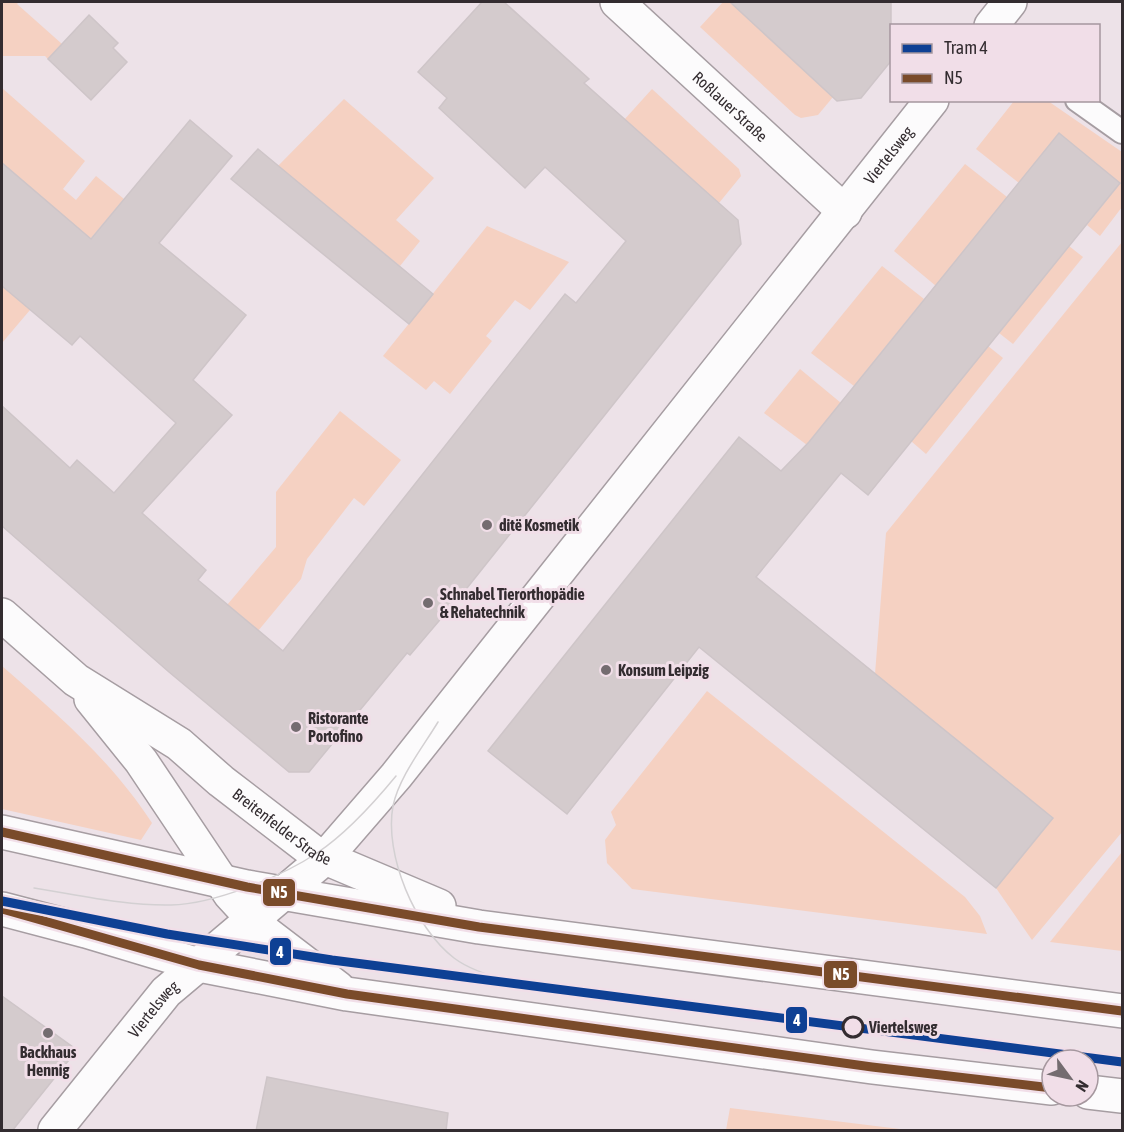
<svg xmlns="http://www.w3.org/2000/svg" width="1124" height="1132" viewBox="0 0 1124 1132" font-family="'Asap Condensed',sans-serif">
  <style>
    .green { fill: #f5d1c2 }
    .building { fill: #d4cbcd; stroke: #cec5c8; stroke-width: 1.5 }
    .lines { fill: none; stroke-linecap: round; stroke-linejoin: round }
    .service-casing { stroke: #a69da2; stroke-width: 26 }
    .minor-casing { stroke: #a69da2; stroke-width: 36 }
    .secondary-casing { stroke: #a69da2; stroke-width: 36 }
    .service { stroke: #fcfbfc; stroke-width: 22 }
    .minor { stroke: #fcfbfc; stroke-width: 33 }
    .secondary { stroke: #fcfbfc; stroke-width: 33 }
    .tram { stroke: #d3d0d2; stroke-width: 1.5 }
    .bus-1-casing { stroke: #f1dee8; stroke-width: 14 }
    .bus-1 { stroke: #7a4b2a; stroke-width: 9 }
    .tram-1-casing { stroke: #f1dee8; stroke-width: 14 }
    .tram-1 { stroke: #0e4094; stroke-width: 9 }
    .poi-dot { fill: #746c70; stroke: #f1dee8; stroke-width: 2 }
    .stop-dot { fill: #f1dee8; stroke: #332c30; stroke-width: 3 }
    .labels { text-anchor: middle; stroke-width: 6; stroke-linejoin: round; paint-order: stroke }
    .street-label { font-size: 16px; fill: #332c30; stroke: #f1dee8 }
    .poi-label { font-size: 16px; font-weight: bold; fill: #332c30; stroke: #f1dee8; text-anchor: start }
    .stop-label { font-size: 16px; font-weight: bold; fill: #332c30; stroke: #f1dee8; text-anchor: start }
    .line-badge { stroke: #f1dee8; stroke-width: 2 }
    .badge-label { font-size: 16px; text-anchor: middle; font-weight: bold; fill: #fff }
  </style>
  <rect width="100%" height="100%" fill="#ede2e8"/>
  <g class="green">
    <path d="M2,2H19L17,4L62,44L48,59L45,56H2Z"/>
    <path d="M723,2H732L833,97L818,115L801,118L795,115L700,27Z"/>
    <path d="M2,88L85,161L63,189L76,200L96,176L124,199L2,343V282L17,264L49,204L2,163Z"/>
    <path d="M652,89L739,169L741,176L719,203L624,120Z"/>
    <path d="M344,99L434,178L396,220L420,241L400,266L278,166Z"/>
    <path d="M1014,101H1048L1122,152V207L1100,236L1087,225L1120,183L1059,133L1019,183L976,149Z"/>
    <path d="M965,164L1007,197L936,286L894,251Z"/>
    <path d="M487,226L569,262L530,310L515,300L486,336L492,341L450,394L434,381L426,390L383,356Z"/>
    <path d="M1122,242V832L1032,940L996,888L1052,817L875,674L886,533Z"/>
    <path d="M1069,246L1083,257L1013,344L999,333Z"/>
    <path d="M882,266L924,299L854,386L811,353Z"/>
    <path d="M988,346L1003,358L926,454L911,441Z"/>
    <path d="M800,369L841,403L807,445L764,413Z"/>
    <path d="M340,411L401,460L364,506L354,498L307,559L301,579L258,631L227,605L276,547V492Z"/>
    <path d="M2,666C58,715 111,760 152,823L141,840L2,809Z"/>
    <path d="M707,691L965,897L980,916L987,934L632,889L607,863L605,840L616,825L611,812Z"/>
    <path d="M1122,852V951L1050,942Z"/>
    <path d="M730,1108L908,1130H726Z"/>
  </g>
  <g class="building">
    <path d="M482,2H504L589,79L584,83L738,220L741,244L467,588L410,655L407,653L309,772H289L169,672L2,526V406L70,468L77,460L114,493L176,423L80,336L72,345L2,286V163L91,239L190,120L232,156L159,243L246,315L193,380L232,415L142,513L206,570L198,580L283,651L565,294L576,303L626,241L545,167L525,188L439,108L447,98L418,72Z"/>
    <path d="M730,2H891V61L861,98L837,101Z"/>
    <path d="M89,15L118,43L113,48L127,62L91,100L48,59Z"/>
    <path d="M1059,133L1120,183L868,495L841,473L756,577L1053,818L996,888L699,647L567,814L488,751L739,437L781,471L809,442Z"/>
    <path d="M258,149L433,294L409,324L231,179Z"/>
    <path d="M2,996L77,1050L12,1131H2Z"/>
    <path d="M267,1077L448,1113L446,1131H256Z"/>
  </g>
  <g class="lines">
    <defs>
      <path id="service" d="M1077,100L1122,132"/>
      <g id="minor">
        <path id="s1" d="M617,2L845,212"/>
        <path d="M991,26L1010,2"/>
        <path id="s2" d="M55,1130L166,992L325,858L396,776L932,100"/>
      </g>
      <g id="secondary">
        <path id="s3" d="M2,615L76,680L179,744L221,781L316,854L439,906"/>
        <path d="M91,699L141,761L230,894L266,933L338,988"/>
        <path d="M2,832L247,887L479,927L1122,1011"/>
        <path d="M2,909L86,931L199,965L347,994L872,1067L1052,1088"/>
        <path d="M1088,1092L1122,1096"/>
      </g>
    </defs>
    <use href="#service" class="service-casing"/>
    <use href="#minor" class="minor-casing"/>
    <use href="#secondary" class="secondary-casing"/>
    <use href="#service" class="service"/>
    <use href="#minor" class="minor"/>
    <use href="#secondary" class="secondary"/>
    <g class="tram">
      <path d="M438,722C423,747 399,777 393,806C384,855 415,928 454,958C483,980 549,990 585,994"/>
      <path d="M34,888C79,895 126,906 171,905C214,904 281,877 317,853C347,833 373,804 396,776"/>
    </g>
    <defs>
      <g id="bus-1">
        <path d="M2,832L247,887L479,927L1122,1011"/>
        <path d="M2,909L199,965L347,994L872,1067L1052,1088"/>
      </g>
    </defs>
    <use href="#bus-1" class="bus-1-casing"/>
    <use href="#bus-1" class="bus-1"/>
    <defs>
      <path id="tram-1" d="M2,901L167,934L332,960L1122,1062"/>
    </defs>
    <use href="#tram-1" class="tram-1-casing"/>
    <use href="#tram-1" class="tram-1"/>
  </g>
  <g class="poi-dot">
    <circle cx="487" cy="525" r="6"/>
    <circle cx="428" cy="603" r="6"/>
    <circle cx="606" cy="670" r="6"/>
    <circle cx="296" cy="727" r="6"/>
    <circle cx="48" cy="1033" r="6"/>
  </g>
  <circle class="stop-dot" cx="853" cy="1027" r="10"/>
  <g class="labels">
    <g class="street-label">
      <text dy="6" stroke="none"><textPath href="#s1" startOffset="154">Roßlauer Straße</textPath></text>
      <text dy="6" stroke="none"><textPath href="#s2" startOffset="1286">Viertelsweg</textPath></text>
      <text dy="6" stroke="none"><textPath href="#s3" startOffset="352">Breitenfelder Straße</textPath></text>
      <text dy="6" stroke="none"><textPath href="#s2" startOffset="156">Viertelsweg</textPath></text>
    </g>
    <g class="poi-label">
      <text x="499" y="531">ditë Kosmetik</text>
      <text x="440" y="600">Schnabel Tierorthopädie<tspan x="440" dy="18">&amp; Rehatechnik</tspan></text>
      <text x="618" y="676">Konsum Leipzig</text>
      <text x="308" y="724">Ristorante<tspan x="308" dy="18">Portofino</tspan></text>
      <text x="48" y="1058" text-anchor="middle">Backhaus<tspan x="48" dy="18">Hennig</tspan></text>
    </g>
    <g class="stop-label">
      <text x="869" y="1033">Viertelsweg</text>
    </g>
  </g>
  <g class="line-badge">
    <rect x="262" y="878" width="34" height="29" rx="6" fill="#7a4b2a"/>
    <rect x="269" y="937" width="23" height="29" rx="6" fill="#0e4094"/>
    <rect x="823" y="960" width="35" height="29" rx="6" fill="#7a4b2a"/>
    <rect x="785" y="1006" width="23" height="28" rx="6" fill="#0e4094"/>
  </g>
  <g class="badge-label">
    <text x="279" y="898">N5</text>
    <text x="280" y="958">4</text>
    <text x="841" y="980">N5</text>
    <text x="797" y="1026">4</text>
  </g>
  <rect width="1124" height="1132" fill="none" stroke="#332c30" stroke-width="6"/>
  <rect x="890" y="24" width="210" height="78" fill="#f1dee8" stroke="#a5979e" stroke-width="1.5"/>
  <rect x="902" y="44" width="30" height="9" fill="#0e4094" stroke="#a5979e" stroke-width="1.5"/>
  <text x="944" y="54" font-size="18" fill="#332c30">Tram 4</text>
  <rect x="902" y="74" width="30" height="9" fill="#7a4b2a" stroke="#a5979e" stroke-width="1.5"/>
  <text x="944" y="84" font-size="18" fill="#332c30">N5</text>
  <g transform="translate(1070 1078) rotate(123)"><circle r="28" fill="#f1dee8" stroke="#a5979e" stroke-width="1.5"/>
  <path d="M0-4.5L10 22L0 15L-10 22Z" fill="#746c70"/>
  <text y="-9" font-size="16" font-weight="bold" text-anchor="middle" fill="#332c30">N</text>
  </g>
</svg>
